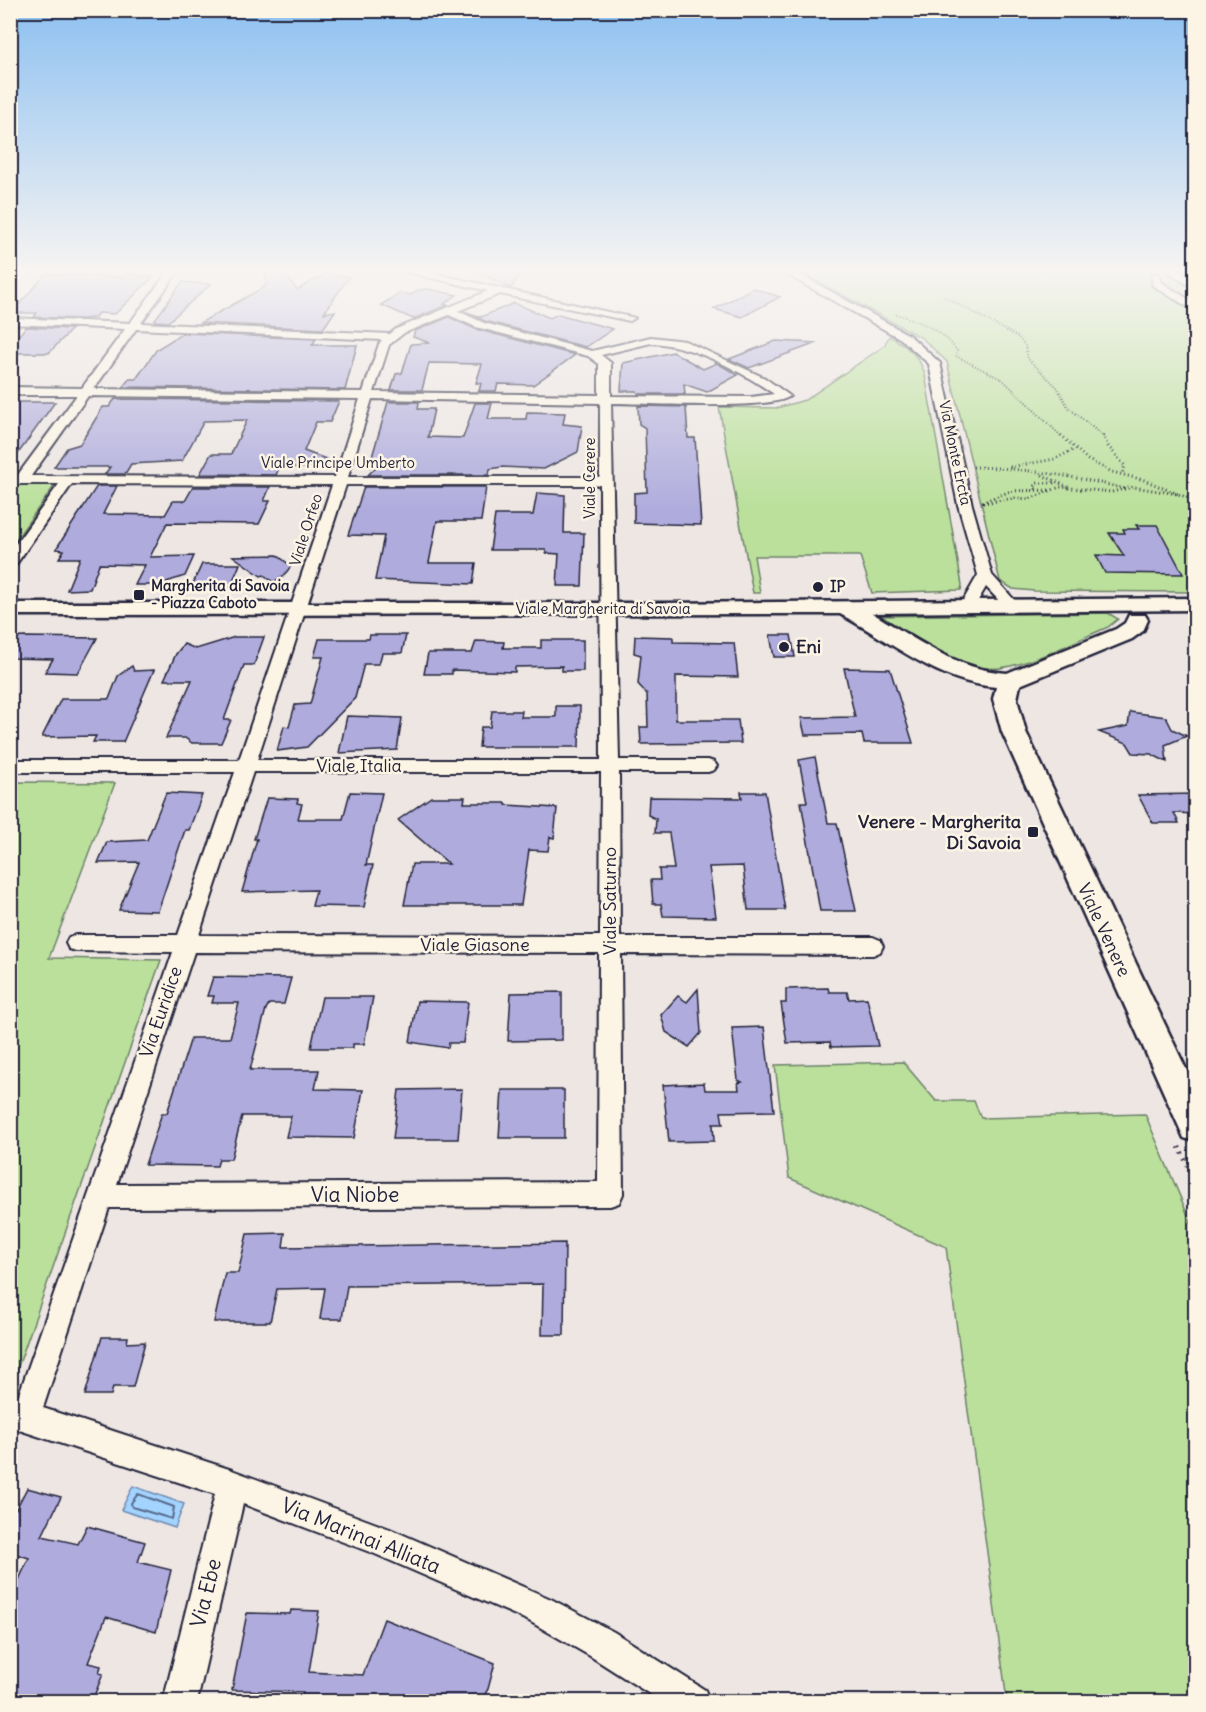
<svg xmlns="http://www.w3.org/2000/svg" width="1206" height="1712" viewBox="0 0 1206 1712" font-family="Delius,sans-serif">
  <style>
    .green { fill: #bae09b; stroke: #6e816b; stroke-width: 1.5 }
    .water { fill: #a3d3ff; stroke: #6f8cb1; stroke-width: 1.5 }
    .lines { fill: none; stroke-linecap: round; stroke-linejoin: round }
    .shore { stroke: #566989; stroke-width: 2 }
    .building { fill: #afacdd; stroke: #22223b; stroke-width: 1.5 }
    .street-tunnel { stroke: #c4bfc1; stroke-width: 11; stroke-dasharray: 11 5; stroke-linecap: butt }
    .street-casing { stroke: #22223b; stroke-width: 4 }
    .secondary-casing { stroke: #22223b; stroke-width: 5 }
    .path-far2 { stroke: #22223b; stroke-width: 2; stroke-dasharray: 1 2; stroke-linecap: butt }
    .path-far1 { stroke: #22223b; stroke-width: 3; stroke-dasharray: 1 3; stroke-linecap: butt }
    .path { stroke: #22223b; stroke-width: 4.5; stroke-dasharray: 1.5 5; stroke-linecap: butt }
    .street { fill: #fcf5e5; fill-rule: evenodd }
    .secondary { fill: #fcf5e5; fill-rule: evenodd }
    .poi-dot { fill: #22223b; stroke: #fcf5e5; stroke-width: 2 }
    .labels { text-anchor: middle; stroke-width: 5; stroke-linejoin: round; paint-order: stroke }
    .far-street-label { font-size: 15px; fill: #22223b; stroke: #fcf5e5 }
    .far-poi-label { font-size: 15px; font-weight: bold; fill: #22223b; stroke: #fcf5e5; text-anchor: start }
    .poi-label { font-size: 18px; font-weight: bold; fill: #22223b; stroke: #fcf5e5; text-anchor: start }
    .street-label { font-size: 18px; fill: #22223b; stroke: #fcf5e5 }
    .near-street-label { font-size: 21px; fill: #22223b; stroke: #fcf5e5 }
  </style>
  <rect width="100%" height="100%" fill="#ede6e3"/>
  <filter id="ink" filterUnits="userSpaceOnUse"><feTurbulence type="fractalNoise" baseFrequency=".0167" numOctaves="2"/><feDisplacementMap in="SourceGraphic" scale="12" xChannelSelector="R" yChannelSelector="G"/><feConvolveMatrix kernelMatrix="1 2 1 2 8 2 1 2 1" color-interpolation-filters="sRGB"/></filter>
  <g filter="url(#ink)">
    <g class="green">
      <path d="M1195,270V592L1034,591L1013,589L1000,581L947,362L922,338L799,271Z"/>
      <path d="M889,336C906,345 920,356 925,375L962,585L961,590L872,593L860,556H754L760,593H753L719,407L777,408L805,400L884,346Z"/>
      <path d="M11,485H55L11,546L10,485Z"/>
      <path d="M1108,613L1118,619L1108,627C1077,640 1032,664 1000,668C960,673 916,640 882,622L877,616Z"/>
      <path d="M11,782L115,783L49,958L161,960L12,1384Z"/>
      <path d="M903,1062L936,1101H974L981,1118L1145,1114L1195,1232V1701H1007L946,1247L789,1178L775,1065Z"/>
    </g>
    <path class="water" d="M133,1486L184,1504L175,1528L121,1510Z"/>
    <g class="lines">
      <path class="shore" d="M138,1494L174,1507L172,1519L132,1507L131,1503Z"/>
    </g>
    <g class="building">
      <path d="M265,270H282L297,290L327,273L349,277L324,313L335,311L323,329L200,323L266,286Z"/>
      <path d="M474,270H524L511,288Z"/>
      <path d="M46,274L124,277L128,274L153,277L115,314L98,313L94,318L81,319L34,317L37,313H11Z"/>
      <path d="M182,282L211,284L168,322L154,321Z"/>
      <path d="M753,288L780,297L742,317L714,309Z"/>
      <path d="M428,289L457,295L444,304L448,305L413,319L381,305L400,293L411,295L418,290Z"/>
      <path d="M514,303L550,318L558,314L613,329L586,347L485,321L464,311L481,317Z"/>
      <path d="M449,317L475,329L575,355L533,385L498,384L496,391H479L481,383H476L482,364L429,363L422,390H391L396,374L402,373L411,344L430,343L413,337L415,331Z"/>
      <path d="M26,327L72,329L49,353H10V345Z"/>
      <path d="M183,333L316,339L312,345H357L345,390L123,387L129,379H136L157,349Z"/>
      <path d="M776,341L817,343L749,368L729,359Z"/>
      <path d="M673,352L703,369L717,363L738,375L707,392L684,384L685,394H638L637,391H621L623,363Z"/>
      <path d="M115,399L339,401L330,422H316L304,451L337,463L336,467L279,468L276,475L200,474L211,454H231L247,420L204,421L182,461L131,464L125,474H105L110,467H54L67,448L80,444L103,407H109Z"/>
      <path d="M10,402H55L10,465Z"/>
      <path d="M388,402H419L418,409H434L428,437L463,438L475,403H492L488,419H526L527,412L565,413L563,424L582,426L578,452L544,469L502,467L490,469L489,475H368L376,467H369Z"/>
      <path d="M638,406L686,407L688,438H695L701,525L634,523V493L647,492L645,428L639,424Z"/>
      <path d="M97,486H117L103,514L165,515L173,501H185L193,487H270L264,501H270L259,524L167,523L150,557L194,556L185,576L157,585H135L145,565L99,564L90,589L67,590L80,558H59L64,550L56,549Z"/>
      <path d="M364,487H486L481,521H437L429,563H476L473,584L375,580L384,536L348,535Z"/>
      <path d="M537,493L565,495L564,533H584L582,586H557L559,554L546,553V550H490L495,515H533Z"/>
      <path d="M1136,525H1157L1183,574L1105,573L1096,555L1124,556L1109,533H1125L1123,529H1139Z"/>
      <path d="M277,555L291,566L283,577L273,582L264,575L261,576L233,556Z"/>
      <path d="M202,564H240L230,588H191Z"/>
      <path d="M370,635H406L402,653H382L379,664H364L355,698L307,747L277,751L284,726L289,727L295,705L310,704L323,657H314L319,639H369Z"/>
      <path d="M770,635H791L795,657H774Z"/>
      <path d="M635,636L673,637V642L734,643L738,677L676,676V720H738L741,743L641,744L640,727H648L647,694L638,684L641,655L634,653Z"/>
      <path d="M25,637L97,638L78,673L45,672L53,659L10,658V638Z"/>
      <path d="M235,637H264L254,665H244L224,720H231L221,743H192L185,738H166L192,680H164L176,654L184,644L196,649Z"/>
      <path d="M541,640H583V671H562V666L515,667V672L452,670V674H424L428,653H472L476,641L504,642L503,648H541Z"/>
      <path d="M132,666L134,671L154,670L123,742H93L96,736L42,737L61,699H109L118,676Z"/>
      <path d="M844,668L890,669L913,743H864L862,734L805,735L801,718L855,717Z"/>
      <path d="M556,706H580L579,747H479L481,727H490L492,711H522L521,717H556Z"/>
      <path d="M1130,712L1166,717L1172,729L1187,736L1165,745L1167,762L1151,754L1133,753L1127,743L1099,732L1128,726Z"/>
      <path d="M347,716L402,718L397,750L339,753Z"/>
      <path d="M815,757L828,823H837L856,911H820L801,802H807L799,760Z"/>
      <path d="M350,792L382,793L366,865H373L364,907L312,906L316,890L242,892L257,839H254L267,798L298,799L297,803L302,804L298,819H343Z"/>
      <path d="M741,792H765L785,910H748L743,866L709,867L716,917L663,916L661,904H653L651,880H660L659,869H674L669,833H655L656,819L648,815L649,797L742,798Z"/>
      <path d="M166,793L202,795L189,830H185L158,911L119,910L139,862L98,863L107,842L147,840Z"/>
      <path d="M1196,794V814L1174,813L1179,823H1153L1138,795Z"/>
      <path d="M431,797H465L464,803H506V805L557,808L554,838L550,837L548,851L529,850L521,905H404L412,864H449L398,820Z"/>
      <path d="M213,977L291,978L284,1004H269L266,1009L250,1070H319L315,1089L363,1090L354,1138L286,1137L291,1116H242L231,1159H219L217,1166L145,1165L162,1113H167L191,1038H230L239,1003H212L214,996H207Z"/>
      <path d="M828,988L829,992H847L849,999L867,998L878,1046L831,1047L830,1042L787,1043L781,1003H786V989Z"/>
      <path d="M698,989L701,1033L689,1047L666,1032L661,1015L678,996L687,1002Z"/>
      <path d="M562,992V1040L508,1041L511,993Z"/>
      <path d="M322,997H373L364,1044H353V1048H311Z"/>
      <path d="M417,1001L468,1002L463,1043H449L448,1048L410,1042Z"/>
      <path d="M764,1027L774,1111L721,1112L723,1124H713L714,1141L669,1142L663,1085L704,1083L705,1090H739L738,1083L742,1082L738,1080L732,1028Z"/>
      <path d="M462,1089L458,1139H393L399,1090Z"/>
      <path d="M502,1090H564V1138H499Z"/>
      <path d="M285,1233L283,1247L565,1243L564,1335H542L543,1284L347,1286L342,1319H320L325,1288L277,1289L270,1322H214L225,1273H238L247,1234Z"/>
      <path d="M102,1337H128L127,1343L145,1342L133,1387H113L111,1395H85Z"/>
      <path d="M27,1488L61,1497L42,1536L78,1544L87,1526L145,1542L138,1562L171,1570L156,1632L106,1617L88,1663L101,1666L99,1673L103,1674L92,1701H10V1599L29,1558L10,1552V1508L16,1509Z"/>
      <path d="M291,1610L319,1611L309,1672L363,1675L384,1619L495,1663L488,1689L481,1701H301L303,1692L232,1690L247,1613L290,1614Z"/>
    </g>
    <g class="lines">
      <path class="street-tunnel" d="M1156,276L1161,270"/>
      <defs>
        <g id="street">
          <path d="M169,270H179L141,323L390,334L396,329L488,291L397,270H418L635,318L630,321L500,294L458,311L484,323L592,351L651,337L685,341L765,378L790,396C773,411 641,403 611,403L619,760H708L714,762L717,766L714,770L708,772H619L620,937H873L880,940L883,946L880,952L873,955L621,954L623,1194L619,1203L610,1206L109,1208L43,1408L232,1470L390,1529L551,1599L614,1632L705,1690L710,1702H662L590,1656L529,1621L375,1554L243,1504L197,1702H163L215,1494L10,1427V1398L17,1400L173,952L76,951L69,949L66,943L69,937L76,935H178L235,772H10V760H239L332,485L72,484L15,566L10,567V552L59,484H10V476H17L77,395H10V387L82,388L125,329L10,324V318L130,323ZM449,315L476,327L588,356L599,364V395L374,392L389,345L404,333ZM136,329L382,340L379,344L363,392L94,389ZM651,343C694,345 739,370 774,394L751,397L611,396V363L601,355ZM88,396L360,399L335,477L31,476ZM372,399L600,403V477H348ZM346,485H600L601,760H257ZM253,772H601L600,936L199,935ZM194,952L599,953L598,1182L117,1184Z"/>
          <path d="M779,270H792L909,335L940,363L972,505L992,575L1017,603L1020,606L1017,609H1007L986,587L973,609L968,611L960,606L978,575L958,505L929,364L901,339Z"/>
          <path d="M1166,270H1178L1196,282V290Z"/>
          <path d="M1153,274H1159L1161,282L1196,304V312L1152,285Z"/>
        </g>
        <path id="secondary" d="M1196,598V610L872,613C915,638 956,670 1007,673L1116,629L1125,623L1129,615H1145L1148,620L1143,631L1132,639L1020,685L1017,699L1026,732L1196,1090V1142L1184,1138L1002,732L993,699L996,687C938,683 889,640 840,614L10,615V603H662Z"/>
      </defs>
      <use href="#street" class="street-casing"/>
      <use href="#secondary" class="secondary-casing"/>
      <g class="path-far2">
        <path d="M943,296L1018,337L1025,346L1028,359L1057,387L1068,407L1104,437"/>
        <path d="M896,314C919,321 943,330 957,351L956,356L1003,380L1062,437"/>
      </g>
      <g class="path-far1">
        <path d="M1061,435L1088,460L1112,472L1144,480L1178,494"/>
        <path d="M1103,435L1108,446L1125,466L1122,474"/>
        <path d="M973,467C1024,468 1075,476 1125,489"/>
        <path d="M1010,467L1055,459L1075,449"/>
        <path d="M1042,475L1068,487"/>
        <path d="M1036,489L1034,487L1037,483H1057"/>
        <path d="M982,502L1011,491L1050,490"/>
        <path d="M983,503L1015,498L1029,499L1060,487L1112,492L1133,487L1178,494L1196,501"/>
      </g>
      <path class="path" d="M1179,1147L1196,1183"/>
      <use href="#street" class="street"/>
      <use href="#secondary" class="secondary"/>
    </g>
  </g>
  <linearGradient id="sky" x2="0" y2="1"><stop stop-color="#8cc0f1"/><stop offset="0.53" stop-color="#f7f4f2"/><stop offset="1" stop-color="#f7f4f2" stop-opacity="0"/></linearGradient>
  <rect width="1206" height="510" fill="url(#sky)"/>
  <g class="poi-dot">
    <circle cx="818" cy="587" r="6"/>
    <rect x="133" y="589" width="12" height="12" rx="3"/>
    <circle cx="784" cy="647" r="6"/>
    <rect x="1027" y="826" width="12" height="12" rx="3"/>
  </g>
  <g class="labels">
    <g class="far-street-label">
      <text transform="translate(955 453) rotate(78)" y="5">Via Monte Ercta</text>
      <text x="338" y="468">Viale Principe Umberto</text>
      <text transform="translate(590 478) rotate(-90)" y="5">Viale Cerere</text>
      <text transform="translate(306 530) rotate(-72)" y="5">Viale Orfeo</text>
      <text x="603" y="614">Viale Margherita di Savoia</text>
    </g>
    <g class="far-poi-label">
      <text x="151" y="591">Margherita di Savoia<tspan x="151" dy="17">- Piazza Caboto</tspan></text>
      <text x="830" y="592">IP</text>
    </g>
    <g class="poi-label">
      <text x="796" y="653">Eni</text>
      <text x="1021" y="828" text-anchor="end">Venere - Margherita<tspan x="1021" dy="21">Di Savoia</tspan></text>
    </g>
    <g class="street-label">
      <text x="359" y="772">Viale Italia</text>
      <text transform="translate(610 901) rotate(-90)" y="6">Viale Saturno</text>
      <text transform="translate(1104 930) rotate(65)" y="6">Viale Venere</text>
      <text x="475" y="951">Viale Giasone</text>
      <text transform="translate(161 1012) rotate(-71)" y="6">Via Euridice</text>
    </g>
    <g class="near-street-label">
      <text x="355" y="1202">Via Niobe</text>
      <text transform="translate(361 1536) rotate(22)" y="7">Via Marinai Alliata</text>
      <text transform="translate(206 1593) rotate(-76)" y="7">Via Ebe</text>
    </g>
  </g>
  <rect width="1206" height="1712" fill="none" stroke="#fcf5e5" stroke-width="36"/>
  <rect x="18" y="18" width="1170" height="1676" fill="none" stroke="#22223b" stroke-width="2" filter="url(#ink)"/>
</svg>
